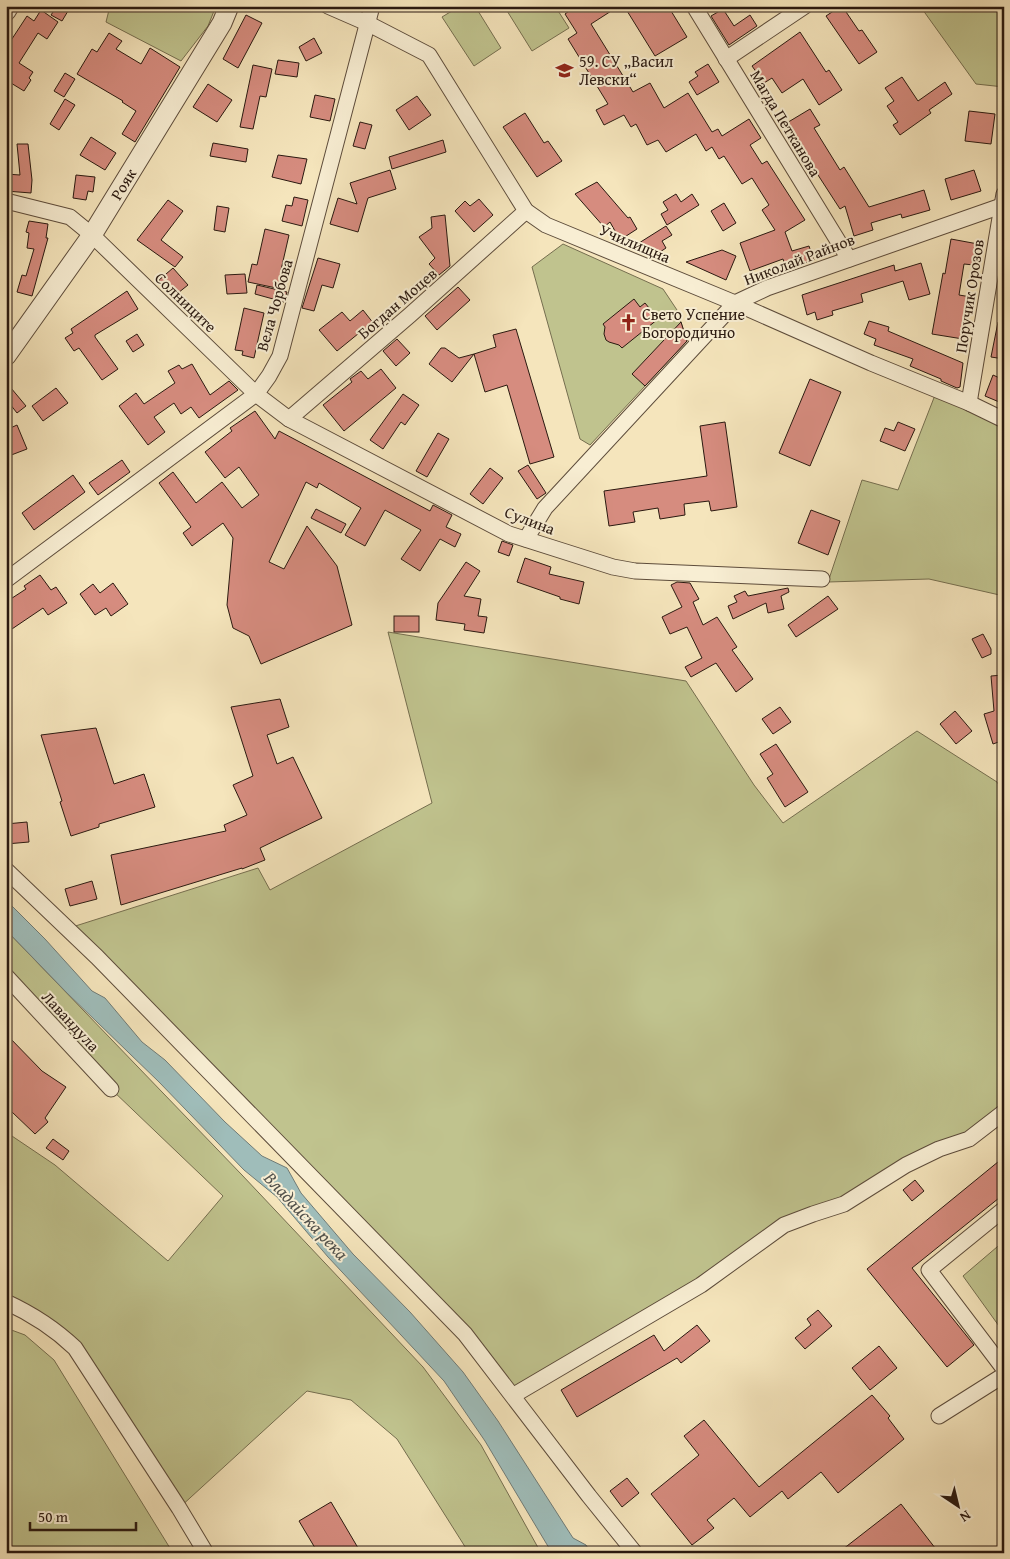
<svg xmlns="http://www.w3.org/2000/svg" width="1010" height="1559" viewBox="0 0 1010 1559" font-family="'Gentium Book Plus',serif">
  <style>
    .green { fill: #c0c38e; stroke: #756e4f }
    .water { fill: #9fbdba; stroke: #707b76 }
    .building { fill: #d68c7f; stroke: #2a1910 }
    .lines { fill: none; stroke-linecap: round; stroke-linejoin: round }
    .minor-casing { stroke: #5d4c3b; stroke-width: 17 }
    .tertiary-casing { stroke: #5d4c3b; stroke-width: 21 }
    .minor { stroke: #f8eed3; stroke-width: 15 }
    .tertiary { stroke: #f8eed3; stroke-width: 19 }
    .labels { text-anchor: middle; stroke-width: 4; stroke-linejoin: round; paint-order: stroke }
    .poi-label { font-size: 16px; fill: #2a1910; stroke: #f8eed3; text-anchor: start }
    .street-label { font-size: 16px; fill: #2a1910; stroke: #f8eed3 }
    .water-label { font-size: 18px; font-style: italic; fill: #53524c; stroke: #f8eed3 }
  </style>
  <rect width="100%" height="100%" fill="#f5e5bc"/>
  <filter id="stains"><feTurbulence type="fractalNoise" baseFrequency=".004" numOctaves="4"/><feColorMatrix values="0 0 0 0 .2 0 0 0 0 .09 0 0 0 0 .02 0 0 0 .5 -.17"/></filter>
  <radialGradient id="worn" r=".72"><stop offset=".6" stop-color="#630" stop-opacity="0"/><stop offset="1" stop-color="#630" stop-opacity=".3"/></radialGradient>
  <g class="green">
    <path d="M110,6H216L208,26L181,61L106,22Z"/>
    <path d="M460,6H475L501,48L474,66L442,17Z"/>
    <path d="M504,6H555L569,28L532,51Z"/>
    <path d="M920,6H1004V87L976,84Z"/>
    <path d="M563,244L663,289L677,310L687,341L590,445L580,439L532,267Z"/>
    <path d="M937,390L1004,420V596L929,579L828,582L862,480L898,490Z"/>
    <path d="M388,632L686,681L754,785L783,823L917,731L997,782L1004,794V1112L996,1119L813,1214L514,1395L66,929L258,868L270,890L432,803Z"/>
    <path d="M6,930L242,1175L423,1367L481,1445L541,1553H469L397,1439L351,1400L307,1391L179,1508L75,1348L6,1302V1132L55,1165L168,1261L223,1196L111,1089L6,976Z"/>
    <path d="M1004,1241V1333L963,1276Z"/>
    <path d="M6,1328L25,1335L54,1360L173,1553H6Z"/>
  </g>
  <path class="water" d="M6,900L45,939L92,991L105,998L142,1042L165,1060L225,1122L262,1156L287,1168L301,1193L353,1254L410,1312L463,1372L498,1421L573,1538L586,1545L591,1553H552L485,1441L444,1381L328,1257L277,1197L244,1170L159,1082L67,993L6,930Z"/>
  <g class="building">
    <path d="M57,6H71L62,21L51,15Z"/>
    <path d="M576,6H619L591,24L633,92L650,83L664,108L688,93L712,132L718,129L722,136L749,119L761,138L750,145L762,164L767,161L805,220L785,232L792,251L809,246L814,260L786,269L783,259L750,271L740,243L775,230L762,210L769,205L752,178L742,184L724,156L719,159L712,147L706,151L696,134L666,152L658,140L647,145L636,124L631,127L624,115L604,125L596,110L608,104L568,39L577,33L565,14Z"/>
    <path d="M624,6H668L687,37L655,56Z"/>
    <path d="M841,6H842L859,31L862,30L877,52L859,64L826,16Z"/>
    <path d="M723,9L734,26L750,15L757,26L729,45L711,16Z"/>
    <path d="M41,10L58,22L47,39L38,33L19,63L33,72L29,78L31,80L24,91L6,80V48L27,16L34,21Z"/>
    <path d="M246,15L262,23L238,68L223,59Z"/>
    <path d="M800,32L826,72L829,70L842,90L819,105L803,79L782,93L772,78L764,83L752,66Z"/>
    <path d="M109,33L122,41L116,49L141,64L150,48L180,67L135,142L122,134L136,111L122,102L123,101L77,74L92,49L97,52Z"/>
    <path d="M314,38L322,53L306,61L299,47Z"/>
    <path d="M278,60L299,63L297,77L275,74Z"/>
    <path d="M708,64L719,82L697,95L689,82L698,76L695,72Z"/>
    <path d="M253,65L272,69L266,97L260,96L253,129L240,127Z"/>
    <path d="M65,73L75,79L64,97L54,91Z"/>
    <path d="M902,77L918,101L945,82L952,94L929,110L931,113L900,135L893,125L898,122L887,106L894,101L885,88Z"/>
    <path d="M208,84L232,100L217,122L193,107Z"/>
    <path d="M315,95L335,99L330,121L310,117Z"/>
    <path d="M417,96L431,115L409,130L396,110Z"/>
    <path d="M65,99L75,105L59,130L50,124Z"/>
    <path d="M810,109L820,125L814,128L840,170L844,167L869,207L924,190L930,210L902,218L901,214L871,223L873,230L854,236L845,206L840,209L785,124Z"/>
    <path d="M969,111L995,114L991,144L965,141Z"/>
    <path d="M525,113L544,143L548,141L562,161L537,177L503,127Z"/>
    <path d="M360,122L372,125L365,149L353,146Z"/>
    <path d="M91,137L116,153L105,170L80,155Z"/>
    <path d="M443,140L446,152L392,169L389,157Z"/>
    <path d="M213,143L248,149L246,162L210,156Z"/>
    <path d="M17,144H28L32,180L31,193L6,191V174L20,175Z"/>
    <path d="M278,155L307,159L301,184L272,177Z"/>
    <path d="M390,170L396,189L368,198L358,232L330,224L338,198L357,204L350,183Z"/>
    <path d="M974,170L981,191L951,200L945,179Z"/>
    <path d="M76,175L95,177L93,192L88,191L86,200L73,198Z"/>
    <path d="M597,182L628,218L630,217L637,229L620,240L610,222L604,227L575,194Z"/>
    <path d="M676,194L681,202L692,194L699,205L667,225L661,214L668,210L663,202Z"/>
    <path d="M294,197L308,200L302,226L282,221L286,205L292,206Z"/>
    <path d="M479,199L493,215L474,232L455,211L465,201L470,206Z"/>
    <path d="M168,200L183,211L161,240L183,257L175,267L137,240Z"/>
    <path d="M724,203L736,223L723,231L711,211Z"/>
    <path d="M217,206L229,208L225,232L214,230Z"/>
    <path d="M445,215L450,266L439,275L429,264L435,258L419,237L432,228L431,217Z"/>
    <path d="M29,221L48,224L46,238H48L32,296L17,292L22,275L26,276L34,249L27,248L29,233L26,232Z"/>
    <path d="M666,226L672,235L662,241L666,248L654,256L649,249L645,252L639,243Z"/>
    <path d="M265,229L289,235L281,270L285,271L281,289L248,282L252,264L257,265Z"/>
    <path d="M951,239L978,244L974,265L964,264L959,295L971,297L963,339L932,334L943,273L945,274Z"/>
    <path d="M722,250L736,256L726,280L686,262Z"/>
    <path d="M318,258L340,264L333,288L322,285L314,311L302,308Z"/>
    <path d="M921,263L930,294L909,300L903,281L861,294L863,302L832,311L833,315L817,320L815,312L807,315L802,295L894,265L895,271Z"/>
    <path d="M173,268L188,285L173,297L159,280Z"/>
    <path d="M245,274L247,293L227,294L225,275Z"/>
    <path d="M257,285L287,292L284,302L255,294Z"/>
    <path d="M458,287L470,300L437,330L425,316Z"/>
    <path d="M127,291L138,309L95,335V337L118,369L102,380L79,348L74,351L65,338L73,333L71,329Z"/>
    <path d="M634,299L640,307L645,303L658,319L622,348L619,345L609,342L606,340L604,334L605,327L603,324Z"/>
    <path d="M244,308L264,313L254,358L242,355L243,351L235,350Z"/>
    <path d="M363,310L374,324L365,331L364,329L337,351L319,330L342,312L350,321Z"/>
    <path d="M869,321L889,327L888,331L963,363L960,387L957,388L941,381V379L910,366L913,359L874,345L876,339L864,334Z"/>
    <path d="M681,322L687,341L645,386L632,374Z"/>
    <path d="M998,322H1004V359L991,357Z"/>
    <path d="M516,329L554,457L530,464L507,385L485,392L474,354L496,347L493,335Z"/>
    <path d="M137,334L144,345L133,352L126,341Z"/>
    <path d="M397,339L410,353L396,366L383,351Z"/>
    <path d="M441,348H445L459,358L474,354L452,382L429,364Z"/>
    <path d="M192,364L210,395L229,381L238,390L199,418L191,407L181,414L174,403L154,417L165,432L148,445L119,406L136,393L144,404L175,383L168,371L179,365L182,369Z"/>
    <path d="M381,369L396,388L344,431L323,405L352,382L350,379L361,371L368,379Z"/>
    <path d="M993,375L1004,380V404L985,396Z"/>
    <path d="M810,379L841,392L810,466L779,453Z"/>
    <path d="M6,382L26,406L17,413L6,399Z"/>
    <path d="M56,388L68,403L43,421L32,406Z"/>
    <path d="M403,394L419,405L405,425L401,422L383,449L370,440Z"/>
    <path d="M255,411L275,439L279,431L430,511L433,505L452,515L446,527L461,534L455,547L440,539L420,571L401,559L421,530L385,510L365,546L345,535L361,508L319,483L317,488L306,482L269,562L284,569L307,526L337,566L352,625L261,664L249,636L233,628L227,605L233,538L223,523L192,546L183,533L191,527L159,483L173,472L196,503L222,482L242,508L259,495L239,467L225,478L205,452L232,431L230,428Z"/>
    <path d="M725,422L737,507L711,511L709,501L684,504L685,515L660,519L658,508L633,512L635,522L609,526L604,491L707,476L700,426Z"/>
    <path d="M898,422L915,429L905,451L880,441L885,428L894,431Z"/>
    <path d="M17,425L27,449L6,457V430Z"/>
    <path d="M438,433L449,439L427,477L416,471Z"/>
    <path d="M122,460L130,472L98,495L89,483Z"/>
    <path d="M528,465L546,493L537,499L518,471Z"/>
    <path d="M490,468L503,478L483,504L470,494Z"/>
    <path d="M73,475L85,492L34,530L22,513Z"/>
    <path d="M316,509L346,524L341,533L311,518Z"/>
    <path d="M811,510L840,521L828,555L798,543Z"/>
    <path d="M502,541L513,545L509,556L498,552Z"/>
    <path d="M525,558L551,567L549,574L584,582L579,604L560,599V597L517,582Z"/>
    <path d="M466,562L480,571L464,596L481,599L478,616L487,617L484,633L464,630L465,624L436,620L438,603Z"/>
    <path d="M40,575L51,590L56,587L67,603L48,615L43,608L6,633V602L26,589L24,586Z"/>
    <path d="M677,582L690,583L699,599L693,602L703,625L717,617L737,647L732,650L753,679L736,692L716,663L691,677L685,667L702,658L687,627L670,634L662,617L682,607L671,585Z"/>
    <path d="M113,583L128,604L111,616L106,608L95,615L80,594L93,584L100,593Z"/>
    <path d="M788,588L789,592L781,596L784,609L768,613L766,603L733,619L728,606L737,602L734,596L745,591L748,596Z"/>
    <path d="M828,596L838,609L796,637L788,625Z"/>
    <rect x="394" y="616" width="25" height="16"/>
    <path d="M983,634L991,649V654L982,658L972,639Z"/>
    <path d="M1003,675L1004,740L993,744L984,714L994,711L991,676Z"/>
    <path d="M280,699L289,727L267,735L277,764L293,757L322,818L260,848L265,860L242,869V868L121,905L111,855L226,831L224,825L247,815L233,785L253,776L231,707Z"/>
    <path d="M780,707L791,722L773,734L762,719Z"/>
    <path d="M955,711L972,731L956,744L940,724Z"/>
    <path d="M96,728L114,784L144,774L155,807L99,824V827L71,836L60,802L62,801L41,735Z"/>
    <path d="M776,744L808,792L785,807L767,778L773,774L760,754Z"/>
    <path d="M27,822L29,842L6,844V824Z"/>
    <path d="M92,881L97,899L70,906L65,889Z"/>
    <path d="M6,1034L42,1071L66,1087L45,1118L48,1122L35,1134L12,1112L6,1118Z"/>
    <path d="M53,1139L69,1151L63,1160L46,1148Z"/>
    <path d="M1004,1157V1194L912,1268L974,1345L947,1367L867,1269Z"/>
    <path d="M915,1180L924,1191L912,1201L903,1190Z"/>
    <path d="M818,1310L832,1326L805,1349L795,1338L811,1325L807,1319Z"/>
    <path d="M697,1325L710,1341L681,1363L677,1358L577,1417L561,1390L654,1335L664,1351Z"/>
    <path d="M879,1346L897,1368L870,1390L852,1368Z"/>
    <path d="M872,1395L890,1416L888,1418L904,1439L838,1493L821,1472L788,1499L782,1491L750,1517L734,1498L707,1520L714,1528L692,1545L651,1494L699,1455L684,1436L704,1420L759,1487Z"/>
    <path d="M627,1478L639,1493L622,1507L610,1491Z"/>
    <path d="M331,1502L361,1553H318L299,1521Z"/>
    <path d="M901,1504L939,1553H838Z"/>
  </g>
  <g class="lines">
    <defs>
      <g id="minor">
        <path d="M328,6L367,23L429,55L526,211L546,225L735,303L871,363L969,403L1004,420"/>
        <path d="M694,6L849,259"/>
        <path d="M726,59L805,6"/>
        <path d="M6,201L70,217L92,235L256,394L289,419L509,534L613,567L635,571L822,579"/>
        <path d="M969,403L1004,194"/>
        <path d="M289,419L410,315L526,211"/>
        <path d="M526,539L545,508L735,303L767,288L1004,205"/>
        <path d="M6,580L256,394L269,376L280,356L372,6"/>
        <path d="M6,870L97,957L465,1334L589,1496L635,1553"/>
        <path d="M6,976L111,1089"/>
        <path d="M1004,1209L929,1270L1004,1369"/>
        <path d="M6,1302C32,1314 54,1328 75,1348L179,1508L206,1553"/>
        <path d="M514,1395L701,1285L784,1225L813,1214L844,1204L906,1165L939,1149L969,1139L1004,1112"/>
        <path d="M939,1416L1004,1375"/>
      </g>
      <g id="tertiary">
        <path d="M6,11L9,6"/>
        <path d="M6,356L92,235L222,23L229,6"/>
      </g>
    </defs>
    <use href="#minor" class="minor-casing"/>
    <use href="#tertiary" class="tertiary-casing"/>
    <use href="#minor" class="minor"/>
    <use href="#tertiary" class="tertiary"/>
  </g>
  <defs>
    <symbol id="school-bare" viewBox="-9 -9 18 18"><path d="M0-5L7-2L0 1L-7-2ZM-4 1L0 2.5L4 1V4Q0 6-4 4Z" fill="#8f2418" stroke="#f8eed3" stroke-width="2.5" paint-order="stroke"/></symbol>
    <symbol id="church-bare" viewBox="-9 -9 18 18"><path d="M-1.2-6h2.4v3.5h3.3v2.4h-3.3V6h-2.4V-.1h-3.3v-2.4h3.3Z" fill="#8f2418" stroke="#f8eed3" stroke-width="2.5" paint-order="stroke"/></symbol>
  </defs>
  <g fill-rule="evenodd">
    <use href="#school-bare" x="552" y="58" width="25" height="25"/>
    <use href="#church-bare" x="616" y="310" width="25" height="25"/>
  </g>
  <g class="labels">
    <g class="poi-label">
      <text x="579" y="67">59. СУ „Васил<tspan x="579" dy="18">Левски“</tspan></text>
      <text x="642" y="320">Свето Успение<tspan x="642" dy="18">Богородично</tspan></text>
    </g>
    <g class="street-label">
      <text transform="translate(786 123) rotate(59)" y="6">Магда Петканова</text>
      <text transform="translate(123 184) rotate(-59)" y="6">Рояк</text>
      <text transform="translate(635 243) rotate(23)" y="6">Училищна</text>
      <text transform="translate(799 259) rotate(-21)" y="6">Николай Райнов</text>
      <text transform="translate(969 296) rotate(-81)" y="6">Поручик Орозов</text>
      <text transform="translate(186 302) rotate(44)" y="6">Солниците</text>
      <text transform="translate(397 303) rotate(-41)" y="6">Богдан Моцев</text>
      <text transform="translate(274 305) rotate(-74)" y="6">Вела Чорбова</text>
      <text transform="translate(530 520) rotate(21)" y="6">Сулина</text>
      <text transform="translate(71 1021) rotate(47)" y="6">Лавандула</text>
    </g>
    <g class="water-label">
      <text transform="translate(306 1216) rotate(47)" y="6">Владайска река</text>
    </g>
  </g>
  <rect width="1010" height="1559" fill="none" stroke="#f5e5bc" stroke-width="25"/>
  <rect x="8" y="8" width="995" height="1544" fill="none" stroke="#2a1910" stroke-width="2.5"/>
  <rect x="12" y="12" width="985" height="1534" fill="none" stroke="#2a1910"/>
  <g transform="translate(958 1506) rotate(145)" stroke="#f8eed3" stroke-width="4" paint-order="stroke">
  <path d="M0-4L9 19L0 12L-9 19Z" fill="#2a1910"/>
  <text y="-8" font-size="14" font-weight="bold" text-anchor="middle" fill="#2a1910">N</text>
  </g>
  <path d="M30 1522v8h106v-8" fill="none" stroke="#2a1910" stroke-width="2.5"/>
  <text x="38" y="1522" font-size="15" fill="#2a1910" stroke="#f8eed3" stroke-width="4" paint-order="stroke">50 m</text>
  <rect width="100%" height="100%" filter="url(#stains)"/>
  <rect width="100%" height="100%" fill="url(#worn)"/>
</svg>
